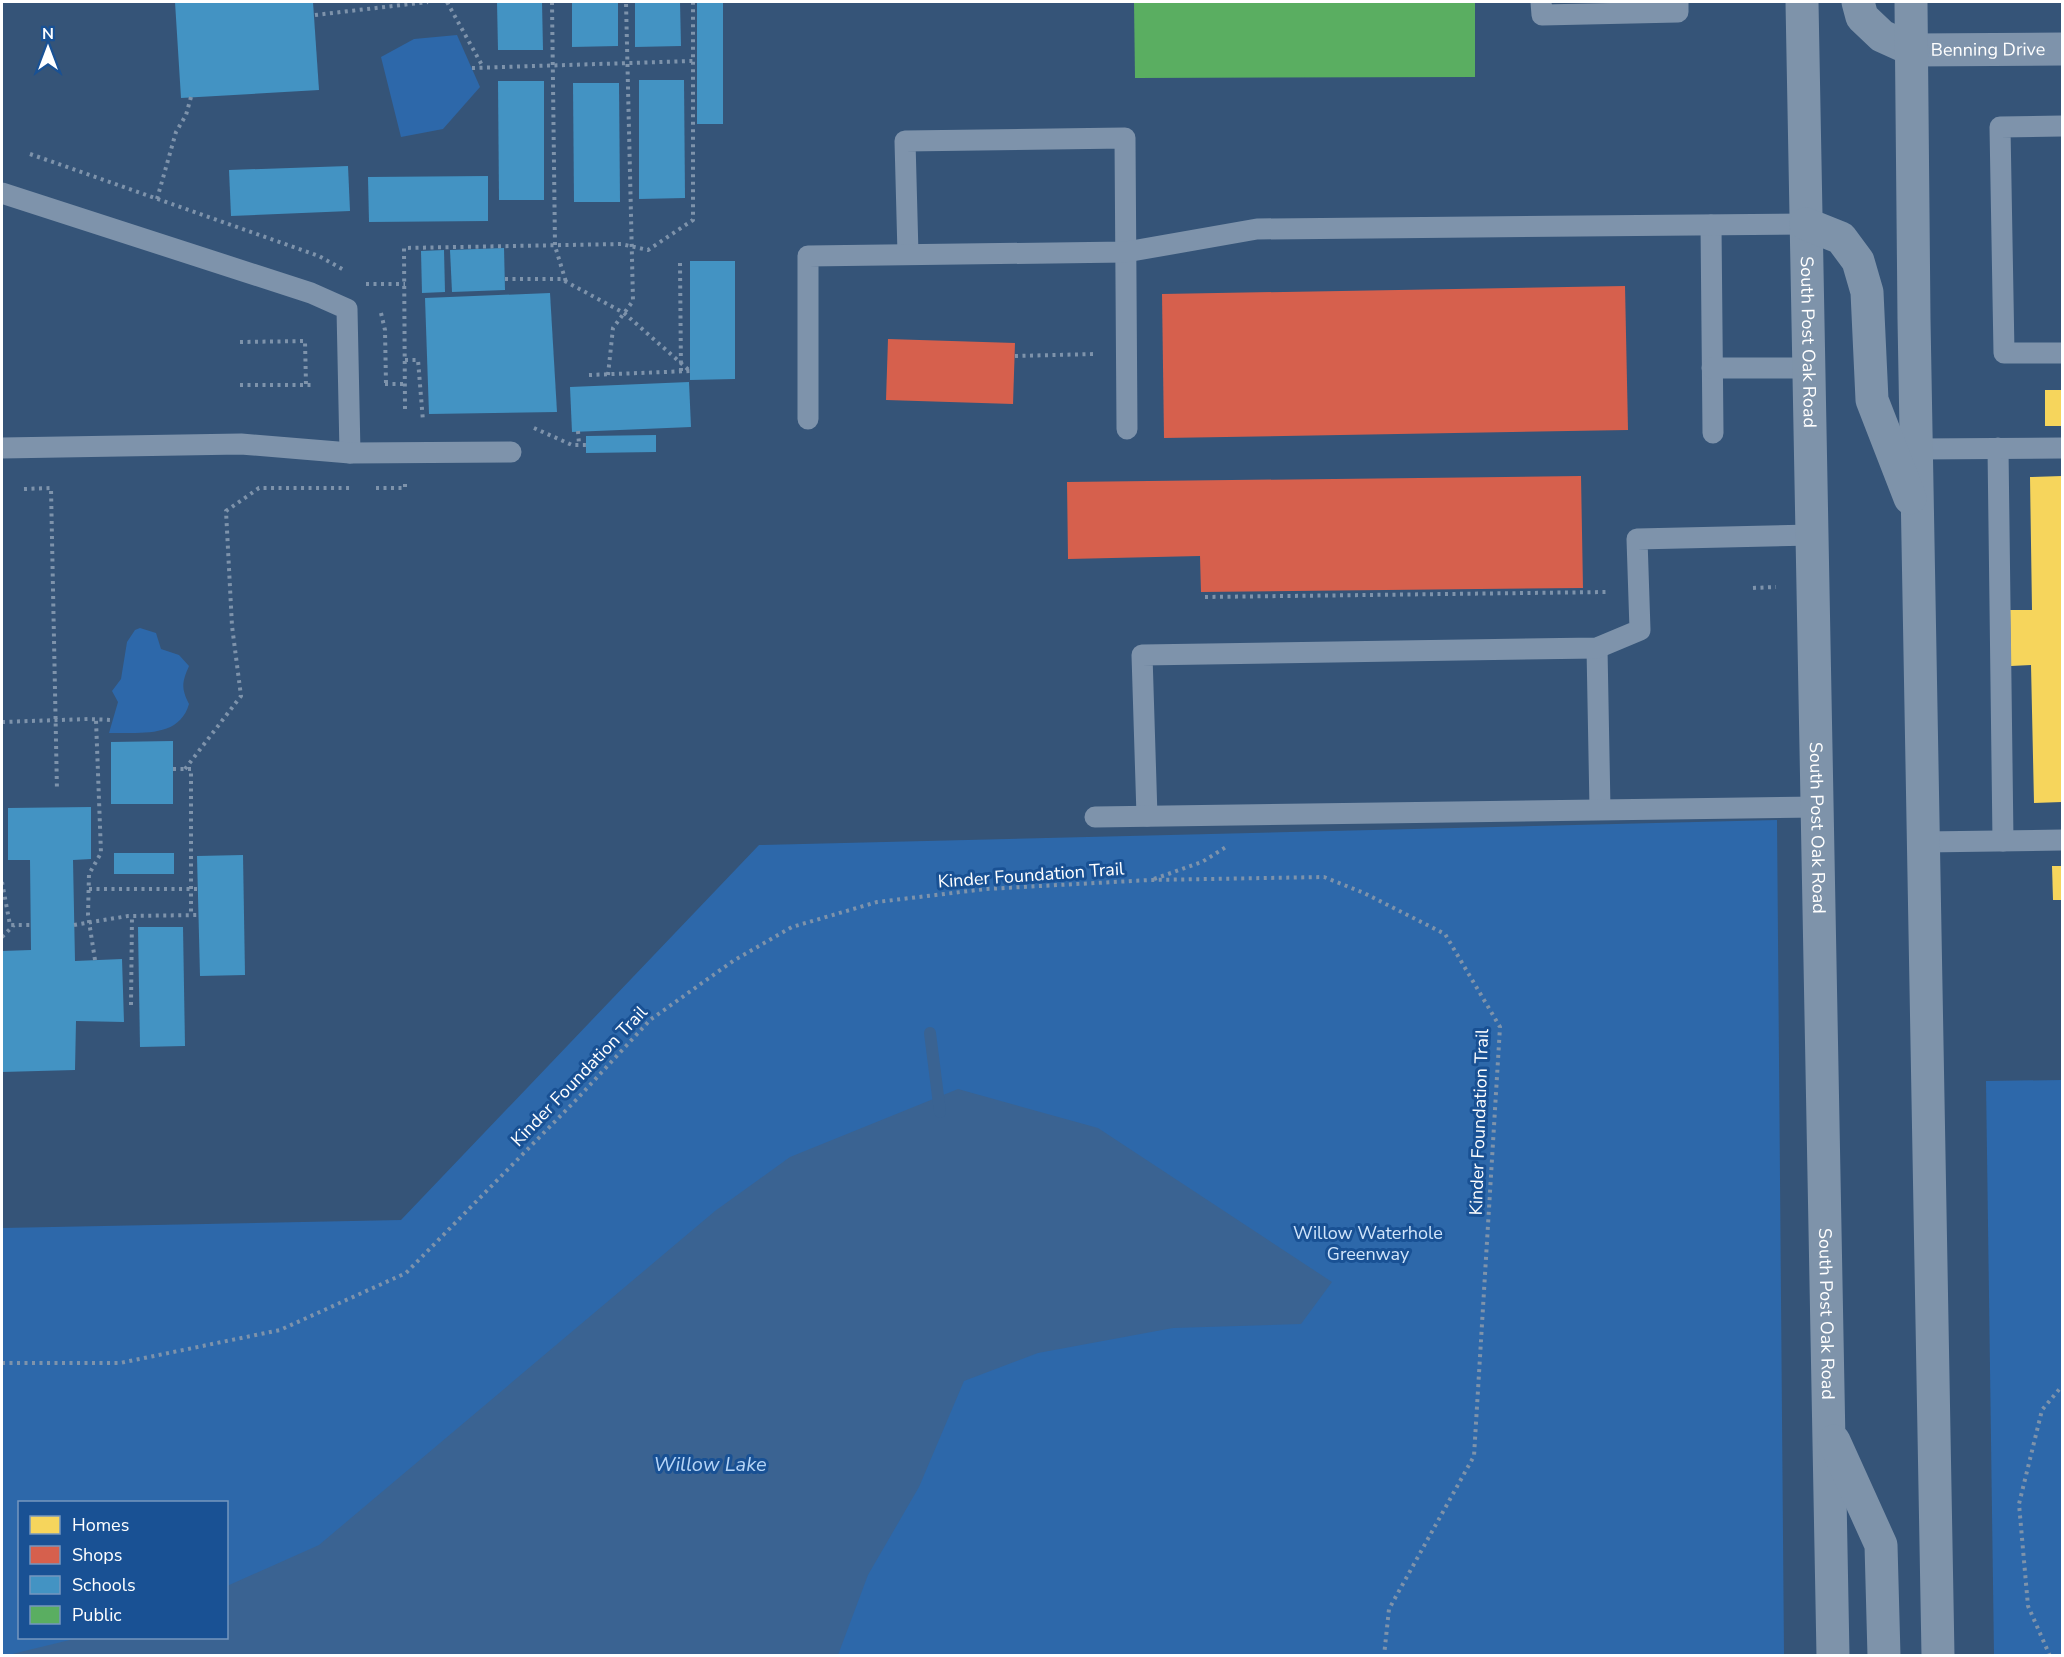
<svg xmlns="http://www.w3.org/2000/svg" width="2064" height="1657" viewBox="0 0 2064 1657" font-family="'Nunito Sans',sans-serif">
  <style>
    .green { fill: #2d68aa; fill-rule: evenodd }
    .water { fill: #3a6392 }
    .homes { fill: #f6d55c }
    .shops { fill: #d6604d }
    .schools { fill: #4393c3 }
    .public { fill: #5aae61 }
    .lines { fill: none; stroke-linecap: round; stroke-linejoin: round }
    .stream { stroke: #3a6392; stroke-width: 12 }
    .path { stroke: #7e93ab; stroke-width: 4; stroke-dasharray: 3 4.5; stroke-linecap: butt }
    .lane { stroke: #7e93ab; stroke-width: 21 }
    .street { stroke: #7e93ab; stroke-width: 33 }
    .highway { stroke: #7e93aa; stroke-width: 33 }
    .labels { text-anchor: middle; stroke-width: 6; stroke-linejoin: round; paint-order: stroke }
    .street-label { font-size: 18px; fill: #fff; stroke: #195194 }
    .park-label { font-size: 18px; fill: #d1e5fb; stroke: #195194 }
    .water-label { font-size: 20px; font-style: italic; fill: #b6d5f7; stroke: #195194 }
  </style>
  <rect width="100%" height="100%" fill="#355478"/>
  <g class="green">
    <path d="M457,35L480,87L443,129L401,137L381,57L414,39Z"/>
    <path d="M140,628L156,633L161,649L179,655L189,666C182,682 181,688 189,704C179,739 139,732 109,733L118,702L112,691L121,679L127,642L135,630Z"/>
    <path d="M1777,820L1784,1655H2V1228L401,1220L759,845ZM20,1502H226V1638H20Z"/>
    <path d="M2062,1080V1655H1994L1986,1081Z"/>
  </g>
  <path class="water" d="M958,1089L1098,1128L1332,1282L1301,1324L1173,1328L1038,1353L964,1381L919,1487L868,1575L838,1655H2V1654L8,1655L78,1638H226L227,1586L319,1545L715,1211L790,1157Z"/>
  <g class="homes">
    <rect x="2045" y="390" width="17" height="36"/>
    <path d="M2062,476V802L2034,803L2031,665L2011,666L2010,610H2032L2030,477Z"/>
    <path d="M2052,866H2062V900H2053Z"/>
  </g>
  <g class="shops">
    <path d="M1625,286L1628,430L1164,438L1162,294Z"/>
    <path d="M888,339L1015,343L1013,404L886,400Z"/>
    <path d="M1581,476L1583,588L1201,592L1200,556L1068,559L1067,482Z"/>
  </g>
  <g class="schools">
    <path d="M175,2H313L319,90L181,98Z"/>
    <path d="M497,2H542L543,50H498Z"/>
    <path d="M572,2H618V46L572,47Z"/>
    <path d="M635,2H680L681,46L635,47Z"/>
    <rect x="697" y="2" width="26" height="122"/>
    <path d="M639,80H684L685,198L639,199Z"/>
    <path d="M498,81H544V200H499Z"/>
    <path d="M573,83H619L620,202H574Z"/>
    <path d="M348,166L350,211L231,216L229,170Z"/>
    <path d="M488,176V221L369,222L368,177Z"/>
    <path d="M504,248L505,290L452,292L450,250Z"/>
    <path d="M444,250L445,292L422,293L421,251Z"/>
    <path d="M690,261H735V379L690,380Z"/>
    <path d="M550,293L557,412L429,414L425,298Z"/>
    <path d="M689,382L691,427L572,432L570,387Z"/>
    <path d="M656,435V452L586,453V436Z"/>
    <path d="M173,741V804H111V742Z"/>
    <path d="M91,807V859L73,860L75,961L122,959L124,1022L76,1021L75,1070L2,1072V951L31,950L30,860H8V808Z"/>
    <rect x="114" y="853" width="60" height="21"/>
    <path d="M243,855L245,975L200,976L197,856Z"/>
    <path d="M138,927H183L185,1046L140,1047Z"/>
  </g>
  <path class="public" d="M1134,2H1475V77L1135,78Z"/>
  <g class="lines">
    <path class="stream" d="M930,1033L940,1112"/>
    <g class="path">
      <path d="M447,2L483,67"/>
      <path d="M552,2L555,246L566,282"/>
      <path d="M315,15L428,2"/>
      <path d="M472,68L693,61"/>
      <path d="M30,154L319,256L344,270"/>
      <path d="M157,199L176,132L186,115L191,97"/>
      <path d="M680,263L681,372"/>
      <path d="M505,279H561L624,313L690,371"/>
      <path d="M366,284H405"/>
      <path d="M381,313L385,330L386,384"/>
      <path d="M240,342L305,341L306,385"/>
      <path d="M1015,356L1095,354"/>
      <path d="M405,360H418L423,421"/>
      <path d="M589,375L690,371"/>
      <path d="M608,375L613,328L633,301L626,2"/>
      <path d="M385,384H405"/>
      <path d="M240,385H314"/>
      <path d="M405,409L404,248L621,244L648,250L693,220V2"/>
      <path d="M534,428L572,445H586"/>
      <path d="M578,431L579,444"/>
      <path d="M376,488H405V483"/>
      <path d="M24,489L51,488L57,791"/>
      <path d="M1753,588L1776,587"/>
      <path d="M1205,597L1607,592"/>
      <path d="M2,722L88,719L113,720"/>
      <path d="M173,769H191V915"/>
      <path d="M185,769L241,696L232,626L226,511L259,488H350"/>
      <path d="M1154,879L1202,862L1226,847"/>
      <path d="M2,882L10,925H30"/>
      <path d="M89,889H198"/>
      <path d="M74,925L128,916L198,915"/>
      <path d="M2,937L14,925"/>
      <path d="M95,960L88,915L89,874L101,853L96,720"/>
      <path d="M131,1005L132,916"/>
      <path d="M2,1363H120L280,1330L406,1273L577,1099L650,1020L733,961L792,927L877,902L986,889L1150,880L1324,877L1364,893L1445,934L1500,1027L1474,1456L1389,1609L1384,1656"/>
      <path d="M2050,1656L2028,1606L2019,1504L2042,1410L2062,1386"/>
    </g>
    <g class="lane">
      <path d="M1541,2L1542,15L1678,12V2"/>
      <path d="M2062,126L2000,127L2004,353H2062"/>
      <path d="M2,193L311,293L347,309L350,453"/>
      <path d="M1711,225L1713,433"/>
      <path d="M908,254L905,141L1125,138L1127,429"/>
      <path d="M1712,368H1808"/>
      <path d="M808,419V256L1126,252L1257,229L1806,224"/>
      <path d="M2,448L241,444L350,453L511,452"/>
      <path d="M1998,448L2003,841"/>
      <path d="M1917,449L2062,448"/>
      <path d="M1597,648L1600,809"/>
      <path d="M1147,816L1142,655L1597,648L1640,630L1637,539L1811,535"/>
      <path d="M1095,817L1817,807"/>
      <path d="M1924,842L2062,840"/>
    </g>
    <path class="street" id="s1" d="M1913,50L2062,49"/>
    <g class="highway">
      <path id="s2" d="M1802,2L1833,1656"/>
      <path d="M1858,2L1862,17L1882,36L1913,50"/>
      <path d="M1911,2L1914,319L1938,1656"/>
      <path d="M1806,224L1841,238L1858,261L1867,292L1872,400L1910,498"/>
      <path d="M1834,1441L1881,1545L1884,1656"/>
    </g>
  </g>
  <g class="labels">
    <g class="street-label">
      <text dy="6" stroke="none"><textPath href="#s1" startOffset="75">Benning Drive</textPath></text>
      <text dy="6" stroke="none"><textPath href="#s2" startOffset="340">South Post Oak Road</textPath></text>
      <text dy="6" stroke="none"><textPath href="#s2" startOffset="826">South Post Oak Road</textPath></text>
      <text transform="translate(1031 875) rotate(-4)" y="6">Kinder Foundation Trail</text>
      <text transform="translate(579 1076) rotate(-46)" y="6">Kinder Foundation Trail</text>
      <text transform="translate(1479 1122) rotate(-88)" y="6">Kinder Foundation Trail</text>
      <text dy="6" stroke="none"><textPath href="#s2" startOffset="1312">South Post Oak Road</textPath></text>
    </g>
    <g class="park-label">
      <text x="1368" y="1239">Willow Waterhole<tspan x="1368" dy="21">Greenway</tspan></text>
    </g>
    <g class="water-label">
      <text x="710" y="1471">Willow Lake</text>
    </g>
  </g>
  <rect width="2064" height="1657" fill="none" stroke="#ffffff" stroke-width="6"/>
  <rect x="18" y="1501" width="210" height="138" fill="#195194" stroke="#7597bf" stroke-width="1.5"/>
  <rect x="30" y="1516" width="30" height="18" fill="#f6d55c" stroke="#7597bf" stroke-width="1.5"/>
  <text x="72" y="1531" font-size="18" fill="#ffffff">Homes</text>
  <rect x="30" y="1546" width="30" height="18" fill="#d6604d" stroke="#7597bf" stroke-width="1.5"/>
  <text x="72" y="1561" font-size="18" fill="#ffffff">Shops</text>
  <rect x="30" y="1576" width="30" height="18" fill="#4393c3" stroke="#7597bf" stroke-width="1.5"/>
  <text x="72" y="1591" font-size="18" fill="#ffffff">Schools</text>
  <rect x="30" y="1606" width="30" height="18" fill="#5aae61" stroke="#7597bf" stroke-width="1.5"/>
  <text x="72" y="1621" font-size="18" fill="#ffffff">Public</text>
  <g transform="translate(48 48)" stroke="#195194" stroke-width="4.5" paint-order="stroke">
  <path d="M0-4.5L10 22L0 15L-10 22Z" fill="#ffffff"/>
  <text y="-9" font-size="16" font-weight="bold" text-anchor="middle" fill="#ffffff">N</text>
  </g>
</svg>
